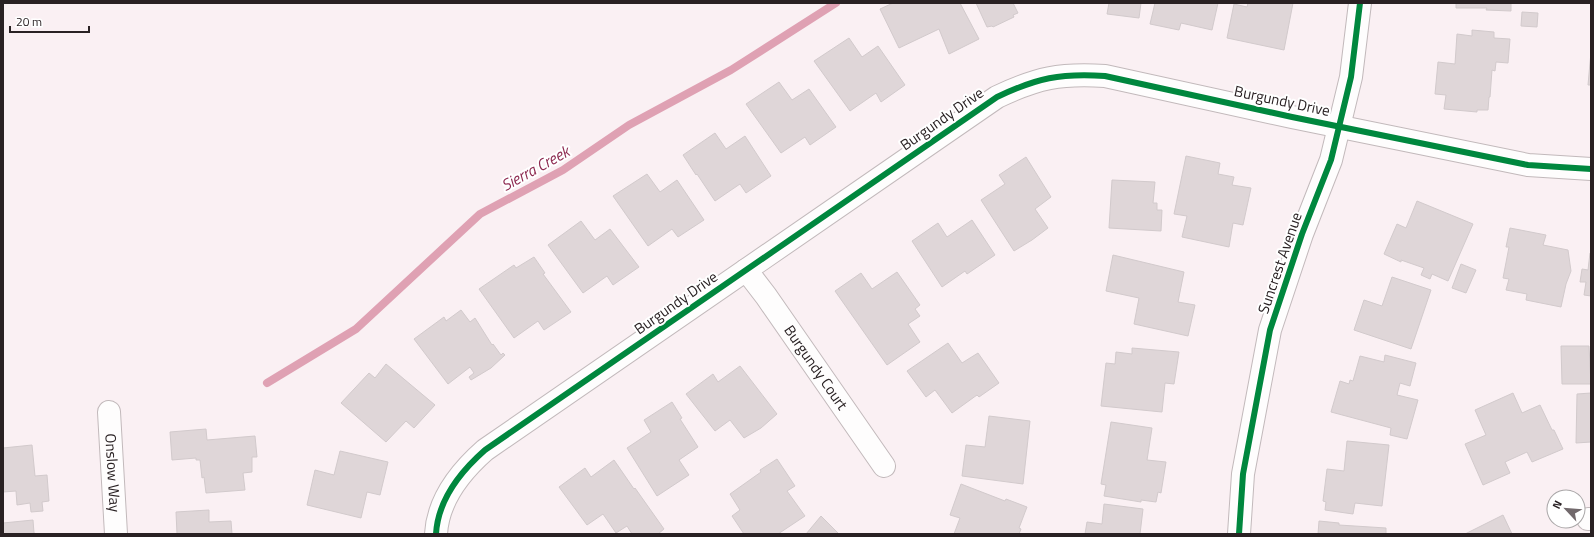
<svg xmlns="http://www.w3.org/2000/svg" width="1594" height="537" viewBox="0 0 1594 537" font-family="'Titillium Web',sans-serif">
  <style>
    .lines { fill: none; stroke-linecap: round; stroke-linejoin: round }
    .stream { stroke: #dfa1b3; stroke-width: 8 }
    .building { fill: #dfd6d8; stroke: #d2cacc }
    .minor-casing { stroke: #c2b9bb; stroke-width: 24 }
    .minor { stroke: #fefdfd; stroke-width: 22 }
    .cycleway-casing { stroke: #fff; stroke-width: 8 }
    .cycleway { stroke: #00873e; stroke-width: 6 }
    .labels { text-anchor: middle; stroke-width: 4; stroke-linejoin: round; paint-order: stroke }
    .street-label { font-size: 15px; fill: #292123; stroke: #fff }
    .water-label { font-size: 16px; font-style: italic; fill: #8d2950; stroke: #fff }
  </style>
  <rect width="100%" height="100%" fill="#faf0f3"/>
  <g class="lines">
    <path class="stream" d="M267,383L356,329L480,214L563,170L629,125L731,70L836,3"/>
  </g>
  <g class="building">
    <path d="M893,3H960L979,39L949,54L939,29L899,48L880,9Z"/>
    <path d="M976,3H1013L1018,13L1013,15L1014,17L993,27L992,26L987,27Z"/>
    <path d="M1109,3H1141L1139,18L1107,14Z"/>
    <path d="M1155,3H1218L1212,30L1181,23L1179,30L1150,24Z"/>
    <path d="M1248,3H1293L1284,50L1227,38L1234,4L1247,7Z"/>
    <path d="M1456,3H1511V11L1486,10L1487,8H1456Z"/>
    <path d="M1522,12L1538,13L1537,27L1521,26Z"/>
    <path d="M1472,30L1494,32V38L1510,39L1508,63L1496,62L1495,71L1492,70L1490,97H1489L1488,110H1477V112L1444,109L1446,95L1435,94L1438,62L1455,64L1457,34L1472,36Z"/>
    <path d="M849,38L862,57L878,46L905,85L881,102L876,93L850,111L814,61Z"/>
    <path d="M1591,52V85H1588Z"/>
    <path d="M779,82L792,100L809,89L836,127L810,145L805,137L781,153L746,104Z"/>
    <path d="M715,133L726,149L745,136L771,176L746,193L740,184L715,201L697,174L696,175L683,155Z"/>
    <path d="M1186,156L1220,163L1218,174L1234,177L1232,185L1251,188L1243,225L1233,223L1229,247L1182,237L1187,216L1174,214Z"/>
    <path d="M1026,157L1051,197L1035,209L1048,228L1032,240L1014,251L981,200L1005,184L999,175Z"/>
    <path d="M647,174L660,192L677,180L704,220L678,237L672,229L648,246L613,196Z"/>
    <path d="M1112,180L1155,182L1153,203H1157V210H1162L1161,231L1109,228Z"/>
    <path d="M1417,201L1473,224L1448,281L1432,274L1430,279L1421,275L1424,268L1401,260V262L1384,254L1397,224L1406,228Z"/>
    <path d="M972,220L995,255L967,274L965,271L942,287L912,241L938,223L947,237Z"/>
    <path d="M581,221L595,240L610,229L639,267L613,285L607,276L583,293L548,245Z"/>
    <path d="M1510,228L1546,235L1543,245L1568,250L1571,271L1566,284L1561,307L1526,300L1527,294L1506,290L1509,279L1503,278L1509,247H1506Z"/>
    <path d="M1590,253L1591,254V296L1584,295L1586,282H1580L1582,269L1588,270Z"/>
    <path d="M1113,255L1184,272L1178,302L1195,305L1188,336L1134,324L1139,298L1106,291Z"/>
    <path d="M534,257L545,273L543,274L571,312L544,330L538,321L514,338L479,289L514,265L516,268Z"/>
    <path d="M1461,264L1476,270L1466,293L1452,288Z"/>
    <path d="M897,272L920,305L915,309L920,316L908,324L920,342L887,365L835,291L861,273L872,289Z"/>
    <path d="M1392,277L1431,290L1411,349L1354,330L1364,300L1382,306Z"/>
    <path d="M461,310L470,322L475,318L492,345L493,344L501,355L503,353L505,355L491,368L471,380L469,377L474,373L470,367L448,384L414,339L444,317L446,321Z"/>
    <path d="M948,343L962,363L978,353L999,383L979,397L977,395L952,413L935,390L926,397L907,371Z"/>
    <path d="M1561,346H1589L1591,384H1562Z"/>
    <path d="M1132,348L1179,352L1174,384L1165,383L1162,412L1101,406L1106,363L1115,364L1116,352L1132,354Z"/>
    <path d="M1385,355L1416,363L1410,386L1400,383L1397,395L1418,400L1407,439L1390,435L1391,428L1331,412L1340,381L1349,384L1350,380L1353,381L1360,356L1384,362Z"/>
    <path d="M386,364L435,405L414,428L406,421L386,442L341,403L369,373L375,378Z"/>
    <path d="M740,366L777,414L761,428L744,438L730,420L715,431L686,394L713,374L718,382Z"/>
    <path d="M1513,393L1522,413L1540,405L1552,430H1554L1563,449L1532,462L1527,452L1505,462L1510,473L1483,485L1465,444L1486,435L1475,410Z"/>
    <path d="M1591,393V442L1576,443L1577,394Z"/>
    <path d="M672,402L682,418L680,419L698,447L679,460L689,475L657,496L627,448L651,432L644,420Z"/>
    <path d="M989,416L1030,421L1023,484L962,476L966,445L985,447Z"/>
    <path d="M1111,422L1152,428L1147,460L1166,462L1161,493L1158,492L1156,502L1141,500V502L1104,496L1106,485L1101,484Z"/>
    <path d="M206,429L207,440L255,436L257,457H252V472L243,473L245,490L206,493L204,477L202,478L200,460H196V458L172,460L170,432Z"/>
    <path d="M1347,441L1389,445L1382,506L1355,503L1353,514L1325,510L1326,502L1323,501L1327,469L1344,471Z"/>
    <path d="M32,445L35,476L47,475L49,501L42,502L43,511L31,512L30,503L17,505L16,491L3,492V448Z"/>
    <path d="M340,451L388,462L380,495L367,492L361,518L307,505L315,470L334,475Z"/>
    <path d="M777,459L795,486L787,491L805,516L778,534H744L732,516L740,510L730,494L761,472L760,470Z"/>
    <path d="M614,460L634,489L635,488L664,529L658,534H632L627,526L616,533L603,514L587,525L559,487L585,468L591,477Z"/>
    <path d="M961,484L1005,501L1006,499L1027,507L1019,528L1021,529L1019,534H954L960,518L950,515Z"/>
    <path d="M1104,504L1143,509L1140,534H1085L1087,522L1102,524Z"/>
    <path d="M209,510V522L231,521L232,534H177L176,512Z"/>
    <path d="M1503,515L1512,534H1465Z"/>
    <path d="M821,516L839,534H806Z"/>
    <path d="M33,520L34,533L37,534H3V523Z"/>
    <path d="M1319,521L1339,523V525L1386,528V534H1318Z"/>
  </g>
  <g class="lines">
    <defs>
      <g id="minor">
        <path id="s1" d="M746,270L766,296L884,466"/>
        <path id="s2" d="M109,412L116,534"/>
        <path d="M1588,519H1591"/>
        <path d="M436,534C438,499 460,472 485,450L997,97C1037,78 1060,73 1105,76L1292,117L1528,165L1591,169"/>
        <path d="M1239,534L1243,474L1270,330L1302,234L1331,160L1351,77L1360,3"/>
      </g>
    </defs>
    <use href="#minor" class="minor-casing"/>
    <use href="#minor" class="minor"/>
    <defs>
      <g id="cycleway">
        <path d="M436,534C438,499 460,472 485,450L997,97C1037,78 1060,73 1105,76L1292,117L1528,165L1591,169"/>
        <path d="M1239,534L1243,474L1270,330L1302,234L1331,160L1351,77L1360,3"/>
      </g>
    </defs>
    <use href="#cycleway" class="cycleway-casing"/>
    <use href="#cycleway" class="cycleway"/>
  </g>
  <g class="labels">
    <g class="street-label">
      <text transform="translate(1282 101) rotate(12)" y="5">Burgundy Drive</text>
      <text transform="translate(942 119) rotate(-35)" y="5">Burgundy Drive</text>
      <text transform="translate(1280 263) rotate(-71)" y="5">Suncrest Avenue</text>
      <text transform="translate(676 303) rotate(-35)" y="5">Burgundy Drive</text>
      <text dy="5" stroke="none"><textPath href="#s1" startOffset="120">Burgundy Court</textPath></text>
      <text dy="5" stroke="none"><textPath href="#s2" startOffset="61">Onslow Way</textPath></text>
    </g>
    <g class="water-label">
      <text transform="translate(535 168) rotate(-29)" y="6">Sierra Creek</text>
    </g>
  </g>
  <rect width="1594" height="537" fill="none" stroke="#292123" stroke-width="8"/>
  <g transform="translate(1566 509) rotate(296)"><circle r="19" fill="#ffffff" stroke="#a9a6a7"/>
  <path d="M0-3L7 15L0 10L-7 15Z" fill="#72696c"/>
  <text y="-6" font-size="11" font-weight="bold" text-anchor="middle" fill="#292123">N</text>
  </g>
  <path d="M10 26v6h79v-6" fill="none" stroke="#292123" stroke-width="2"/>
  <text x="16" y="26" font-size="12" fill="#292123" stroke="#ffffff" stroke-width="3" paint-order="stroke">20 m</text>
</svg>
